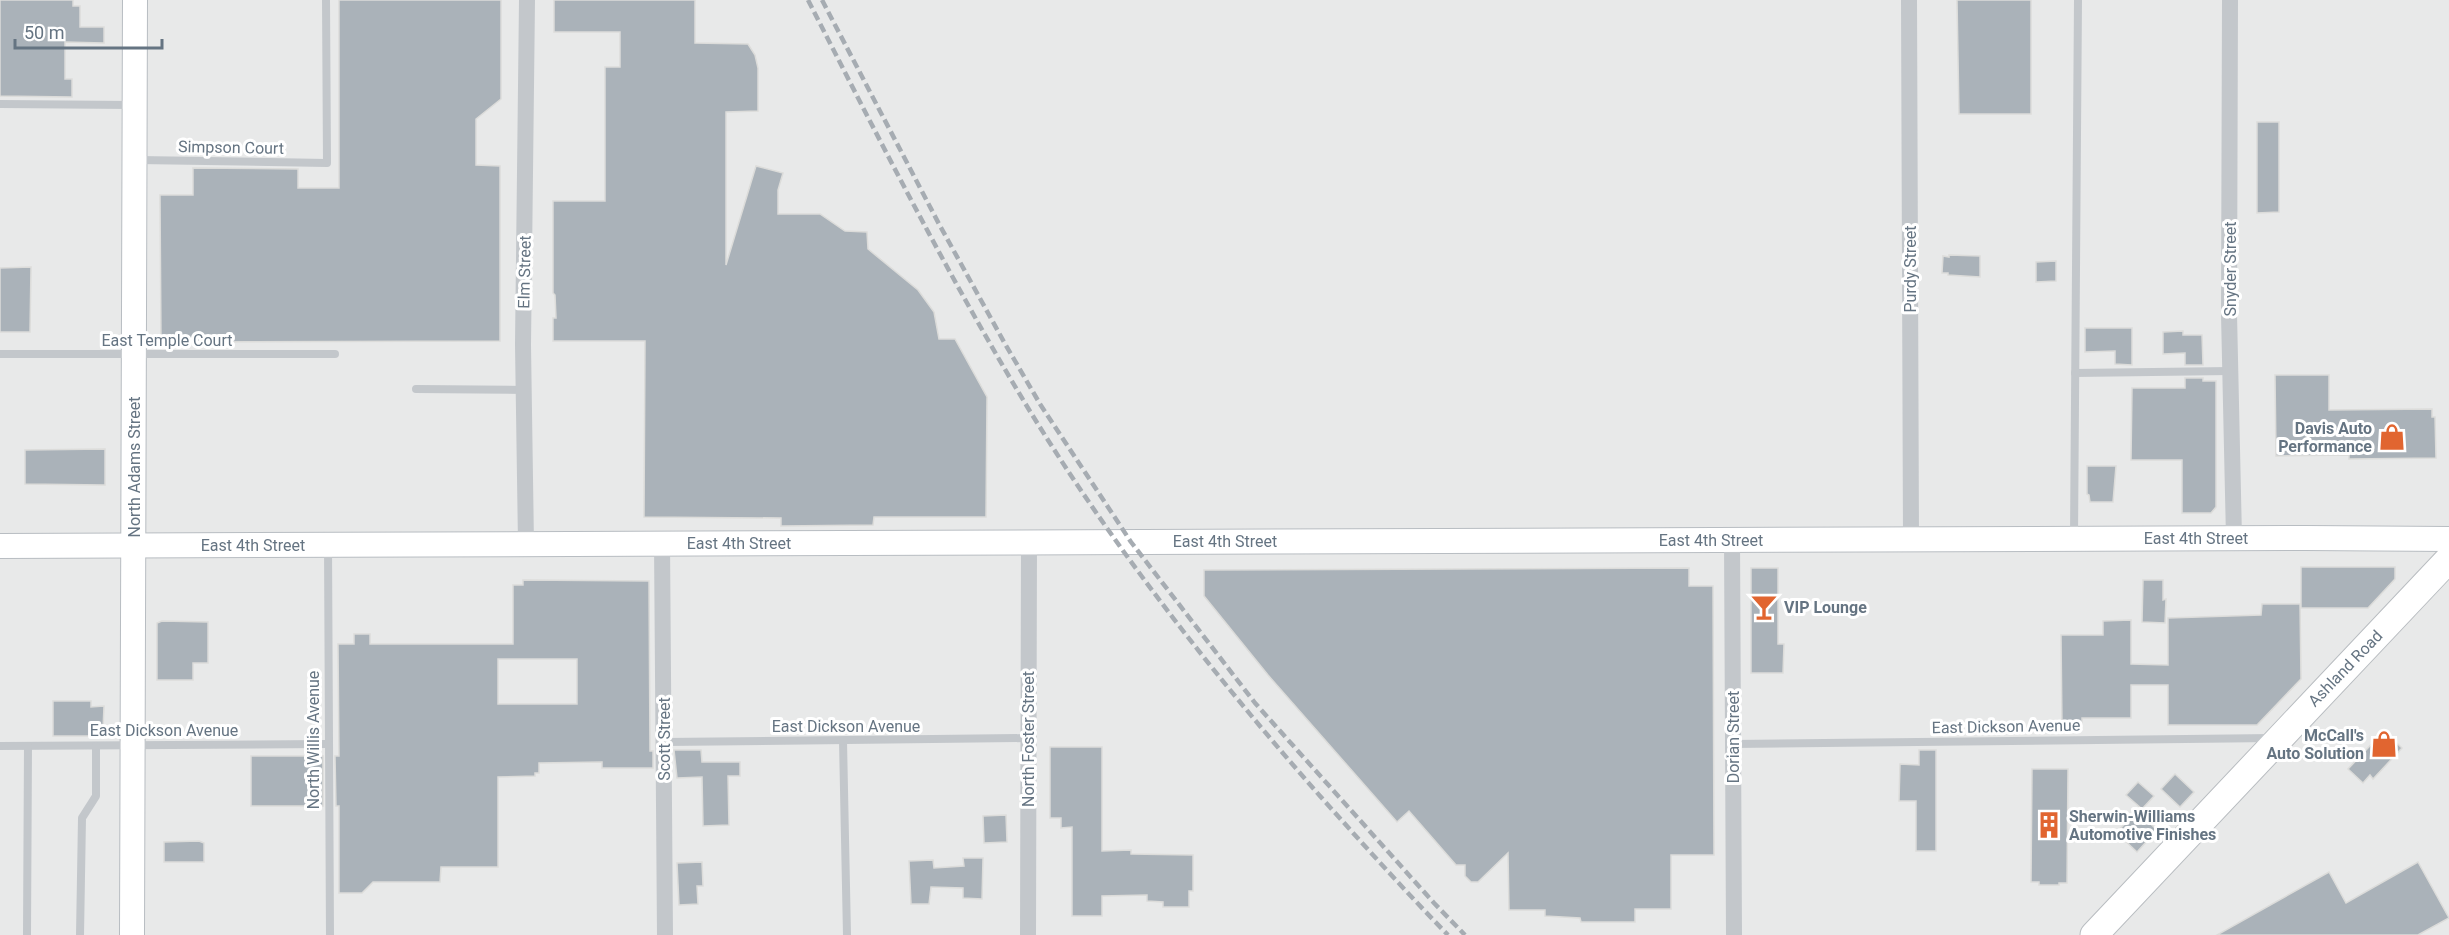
<svg xmlns="http://www.w3.org/2000/svg" width="2449" height="935" viewBox="0 0 2449 935" font-family="Roboto,sans-serif">
  <style>
    .built { fill: #e8e9e9 }
    .building { fill: #aab2b9; stroke: #dcdcda; stroke-width: 1.5; fill-rule: evenodd }
    .lines { fill: none; stroke-linecap: round; stroke-linejoin: round }
    .secondary-casing { stroke: #b8bdc2; stroke-width: 26 }
    .primary-casing { stroke: #b9bdc1; stroke-width: 29 }
    .lane { stroke: #c3c7cb; stroke-width: 8 }
    .street { stroke: #c3c7cb; stroke-width: 16 }
    .secondary { stroke: #fff; stroke-width: 24 }
    .primary { stroke: #fff; stroke-width: 27 }
    .rail { stroke: #a6acb2; stroke-width: 4.5; stroke-dasharray: 9 4.5; stroke-linecap: butt }
    .labels { text-anchor: middle; stroke-width: 6; stroke-linejoin: round; paint-order: stroke }
    .street-label { font-size: 16px; fill: #657482; stroke: #fff }
    .poi-label { font-size: 16px; font-weight: bold; fill: #657482; stroke: #fff; text-anchor: end }
  </style>
  <rect width="100%" height="100%" fill="#fafaf8"/>
  <rect class="built" x="0" y="0" width="2449" height="935"/>
  <g class="building">
    <path d="M0,0H73V6H80V27H104V43L65,42V79H72V97L0,96Z"/>
    <path d="M339,0H501V99L476,119V165L500,166V341L161,342L160,195H193V168L298,169V188H339Z"/>
    <path d="M554,0H695V43L748,44L755,55L758,68V111L726,112V265L756,166L783,173L778,190V214H820L845,231L867,232L868,249L918,290L934,312L939,339H955L987,397L986,517H874L873,525L781,526V518L644,517L645,341H553V318H556L555,295L553,293V201H605V67H620V32H554Z"/>
    <path d="M1957,0H2031V114H1959Z"/>
    <path d="M2257,122H2279V212L2257,213Z"/>
    <path d="M1949,255L1980,256V277L1948,275V273H1942L1943,256L1949,257Z"/>
    <path d="M2056,261V281L2036,282V262Z"/>
    <path d="M31,267L30,332H0V268Z"/>
    <path d="M2085,328H2132V365L2115,364V351L2085,352Z"/>
    <path d="M2183,331V335H2202L2203,365H2185V353L2163,354V332Z"/>
    <path d="M2275,375H2329V410L2432,409V417H2435L2436,458L2349,459V455L2276,456Z"/>
    <path d="M2185,378H2203V381H2216V507L2211,513H2182V460H2131L2132,388H2185Z"/>
    <path d="M105,449V485L25,484V450Z"/>
    <path d="M2087,466H2116L2113,502H2090L2089,495L2087,494Z"/>
    <path d="M2301,567H2395V579L2368,608H2301Z"/>
    <path d="M1689,568V586H1713L1714,855H1671V909H1635V922H1581L1580,918L1545,916V910H1509L1508,853L1478,882H1471L1465,876V865H1456L1409,811L1397,822L1268,675L1204,596V570Z"/>
    <path d="M1751,568H1778V644H1784L1783,673H1751Z"/>
    <path d="M523,580L649,581L650,751H653V768H602V762L539,763V773H535V776L498,777V867H441L440,882H373L362,893H339V806H336L335,756H339L338,644H354V634H370V644H513V585H523ZM498,659H577V704H498Z"/>
    <path d="M2143,580H2163V600L2166,599L2165,623L2142,622Z"/>
    <path d="M2262,604H2300L2301,679L2257,725H2168V685H2131V718H2082V728H2062L2061,635H2103V621L2131,620V664L2168,665V618L2261,615Z"/>
    <path d="M162,621L208,622V663H193V680H157V623Z"/>
    <path d="M53,701H91V707L104,706L103,730H94V736H53Z"/>
    <path d="M2384,731L2402,748L2373,779L2370,775L2363,783L2348,769Z"/>
    <path d="M1050,747H1102V851L1131,850V854L1193,855V891H1189V907H1163V902L1147,901V895L1102,896V916H1072V827L1061,828V818H1050Z"/>
    <path d="M674,750H701L702,762H740V776H728L729,825L703,826L702,777L677,778Z"/>
    <path d="M1919,750H1936V851H1916V801H1899L1900,764L1919,765Z"/>
    <rect x="251" y="756" width="72" height="50"/>
    <path d="M2032,769H2068L2067,883H2059V885H2039V882H2031Z"/>
    <path d="M2175,774L2194,792L2180,807L2161,789Z"/>
    <path d="M2138,782L2154,796L2142,809L2126,795Z"/>
    <path d="M2137,811L2157,830L2137,852L2120,836L2123,834L2119,830Z"/>
    <path d="M1006,815L1007,842L984,843L983,816Z"/>
    <path d="M199,841L204,843V862H164V842Z"/>
    <path d="M963,858H983L982,899L963,898V888L931,887L929,904H911L909,861L933,860L934,868L964,866Z"/>
    <path d="M702,862L703,886H697L698,904L679,905L677,863Z"/>
    <path d="M2418,862L2449,918L2418,935H2217L2329,872L2346,903Z"/>
  </g>
  <g class="lines">
    <defs>
      <g id="secondary">
        <path d="M0,546L2306,538L2449,539"/>
        <path d="M132,935L135,0"/>
      </g>
      <path id="primary" d="M2094,935L2449,559"/>
    </defs>
    <use href="#secondary" class="secondary-casing"/>
    <use href="#primary" class="primary-casing"/>
    <g class="lane">
      <path d="M0,104L132,105"/>
      <path d="M138,160L327,163L326,0"/>
      <path d="M0,354H335"/>
      <path d="M2075,373L2230,371"/>
      <path d="M416,389L524,390"/>
      <path d="M2074,537L2078,0"/>
      <path d="M328,545L330,935"/>
      <path d="M843,741L847,935"/>
      <path d="M665,742L1028,738"/>
      <path d="M1733,744L2273,738"/>
      <path d="M0,746L328,744"/>
      <path d="M27,935L28,746"/>
      <path d="M80,935L82,818L96,796V746"/>
    </g>
    <g class="street">
      <path d="M1909,0L1911,539"/>
      <path d="M2230,0L2229,314L2234,538"/>
      <path d="M1732,540L1734,935"/>
      <path d="M662,543L665,935"/>
      <path d="M526,544L523,345L527,0"/>
      <path d="M1028,935L1029,542"/>
    </g>
    <use href="#secondary" class="secondary"/>
    <use href="#primary" class="primary"/>
    <g class="rail">
      <path d="M808,0C878,137 948,276 1028,408C1113,547 1213,674 1320,796C1362,843 1404,890 1448,935"/>
      <path d="M822,0L939,224L1004,342L1040,404L1131,542L1255,703L1434,903L1465,935"/>
    </g>
  </g>
  <defs>
    <symbol id="shop-bare" viewBox="-9 -9 18 18"><path d="M-5-2.5h2.3a2.7 3.5 0 0 1 5.4 0H5L5.5 6h-11ZM-1.5-2.5h3a1.5 2.3 0 0 0-3 0Z" fill="#e16530" stroke="#fff" stroke-width="2.5" paint-order="stroke"/></symbol>
    <symbol id="bar-bare" viewBox="-9 -9 18 18"><path d="M-6-5H6L.8 .8V4.5H3.5V6h-7V4.5H-.8V.8Z" fill="#e16530" stroke="#fff" stroke-width="2.5" paint-order="stroke"/></symbol>
    <symbol id="building-bare" viewBox="-9 -9 18 18"><path d="M-4-6H4V6H1V3H-1V6H-4ZM-2.5-4.3h1.7v1.8h-1.7ZM.8-4.3h1.7v1.8H.8ZM-2.5-1h1.7V.8h-1.7ZM.8-1h1.7V.8H.8Z" fill="#e16530" stroke="#fff" stroke-width="2.5" paint-order="stroke"/></symbol>
  </defs>
  <g fill-rule="evenodd">
    <use href="#shop-bare" x="2373" y="418" width="38" height="38"/>
    <use href="#bar-bare" x="1745" y="588" width="38" height="38"/>
    <use href="#shop-bare" x="2365" y="725" width="38" height="38"/>
    <use href="#building-bare" x="2030" y="806" width="38" height="38"/>
  </g>
  <g class="labels">
    <g class="street-label">
      <text transform="translate(231 147) rotate(1)" y="6">Simpson Court</text>
      <text transform="translate(1910 269) rotate(-90)" y="6">Purdy Street</text>
      <text transform="translate(2230 269) rotate(-90)" y="6">Snyder Street</text>
      <text transform="translate(524 272) rotate(-89)" y="6">Elm Street</text>
      <text x="167" y="346">East Temple Court</text>
      <text transform="translate(134 467) rotate(-90)" y="6">North Adams Street</text>
      <text x="2196" y="544">East 4th Street</text>
      <text x="1711" y="546">East 4th Street</text>
      <text x="1225" y="547">East 4th Street</text>
      <text x="739" y="549">East 4th Street</text>
      <text x="253" y="551">East 4th Street</text>
      <text transform="translate(2345 668) rotate(-46)" y="6">Ashland Road</text>
      <text x="846" y="732">East Dickson Avenue</text>
      <text transform="translate(2006 726) rotate(-1)" y="6">East Dickson Avenue</text>
      <text x="164" y="736">East Dickson Avenue</text>
      <text transform="translate(1733 737) rotate(-90)" y="6">Dorian Street</text>
      <text transform="translate(664 739) rotate(-90)" y="6">Scott Street</text>
      <text transform="translate(1028 739) rotate(-90)" y="6">North Foster Street</text>
      <text transform="translate(313 740) rotate(-90)" y="6">North Willis Avenue</text>
    </g>
    <g class="poi-label">
      <text x="2372" y="434">Davis Auto<tspan x="2372" dy="18">Performance</tspan></text>
      <text x="1784" y="613" text-anchor="start">VIP Lounge</text>
      <text x="2364" y="741">McCall's<tspan x="2364" dy="18">Auto Solution</tspan></text>
      <text x="2069" y="822" text-anchor="start">Sherwin-Williams<tspan x="2069" dy="18">Automotive Finishes</tspan></text>
    </g>
  </g>
  <path d="M15 39v9h147v-9" fill="none" stroke="#657482" stroke-width="3"/>
  <text x="24" y="39" font-size="18" fill="#657482" stroke="#ffffff" stroke-width="4.5" paint-order="stroke">50 m</text>
</svg>
